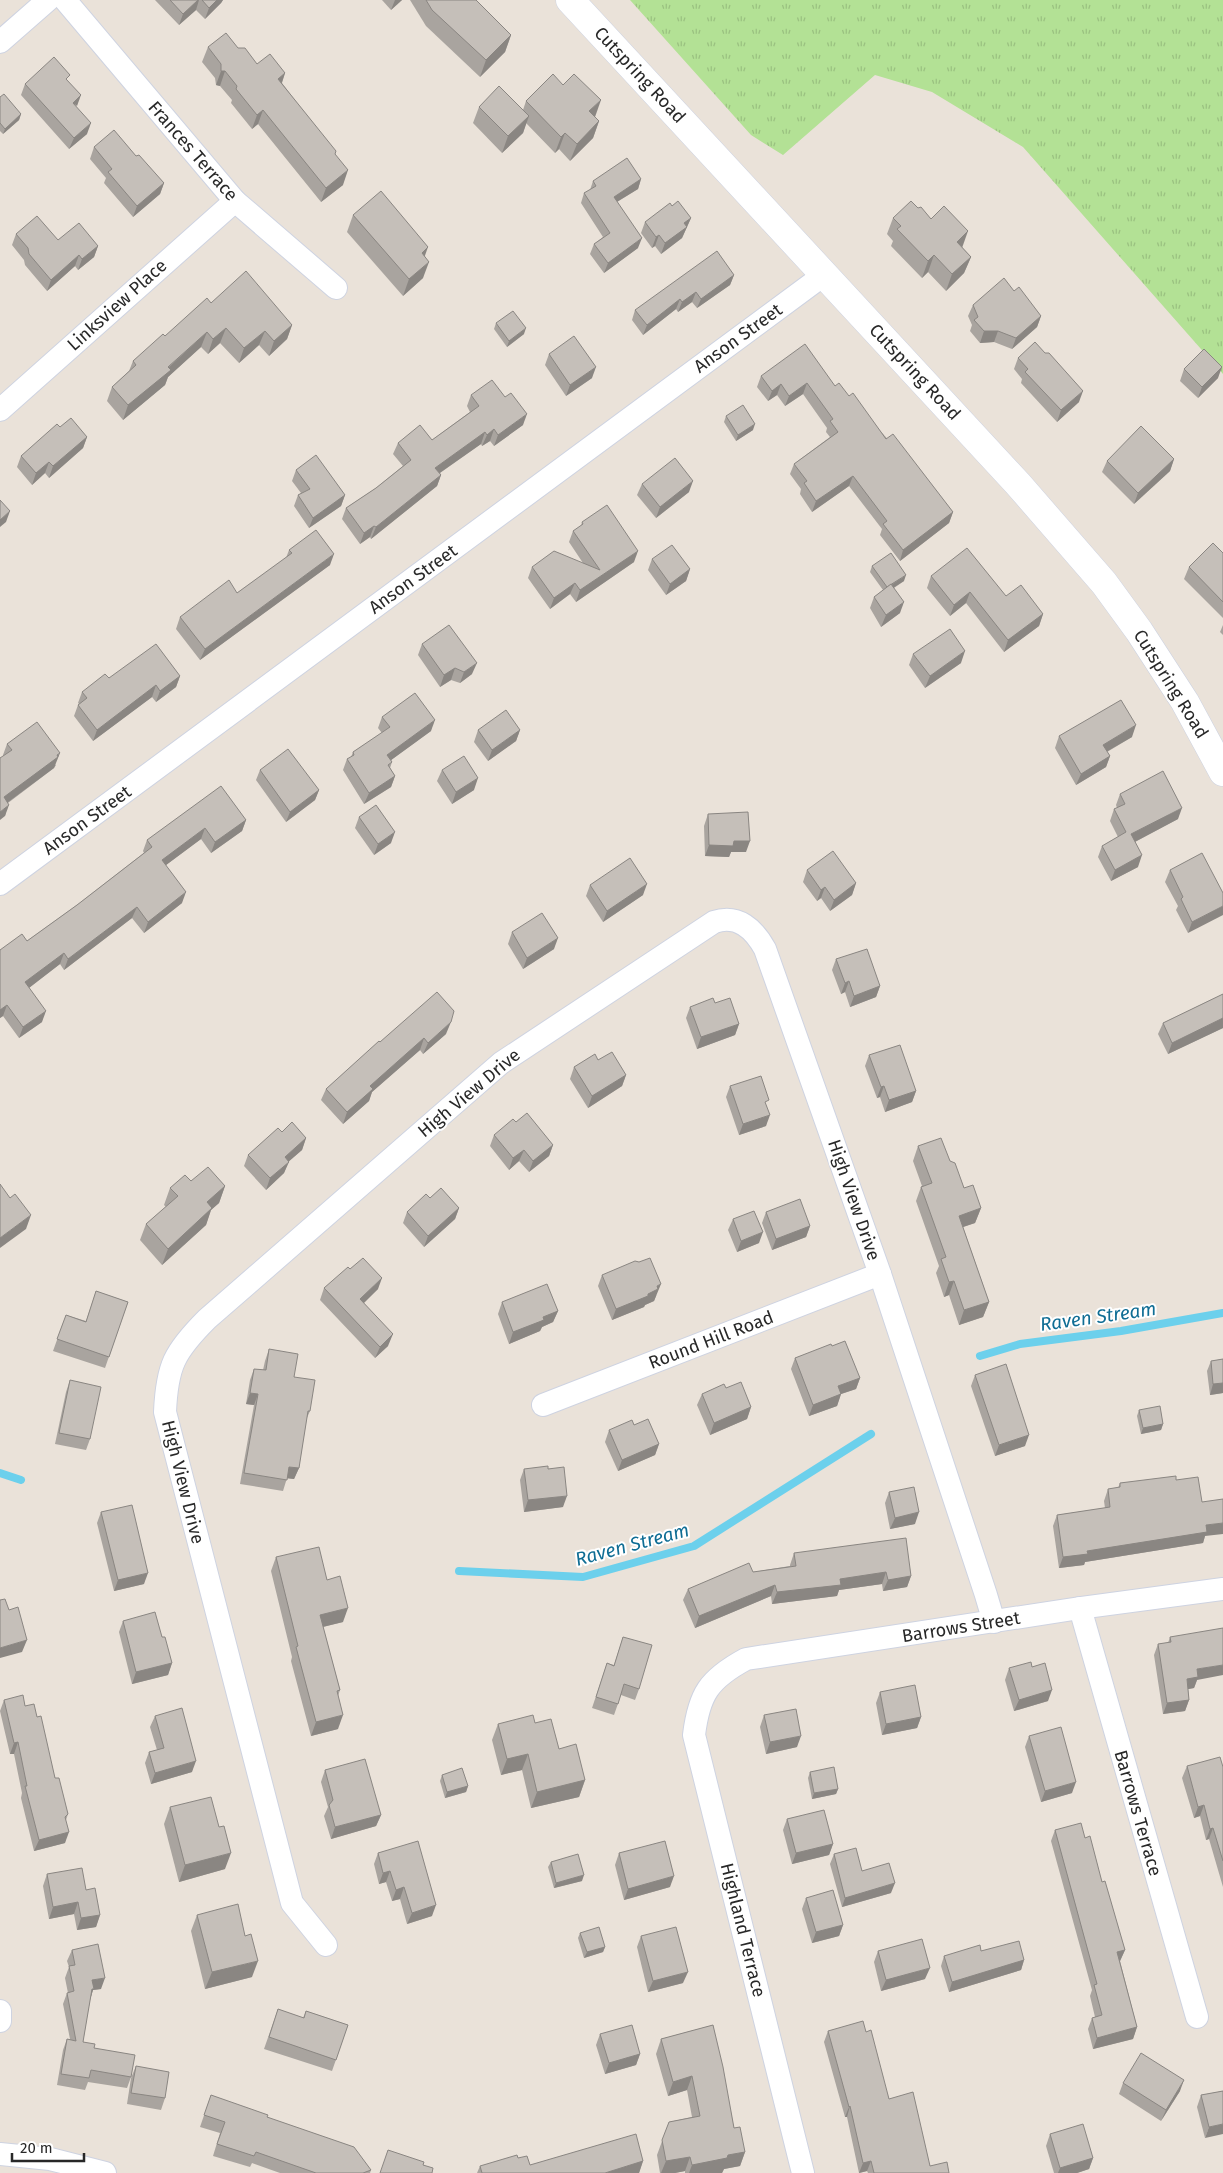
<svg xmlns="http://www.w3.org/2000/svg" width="1223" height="2173" viewBox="0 0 1223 2173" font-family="'Fira Sans',sans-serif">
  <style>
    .grass { fill: url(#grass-tufts) }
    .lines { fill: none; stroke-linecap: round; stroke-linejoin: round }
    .stream { stroke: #6cd0ec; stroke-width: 8 }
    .minor-casing { stroke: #ced3e1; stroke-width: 24 }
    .tertiary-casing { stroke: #ced3e1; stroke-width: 29 }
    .minor { stroke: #fff; stroke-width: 22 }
    .tertiary { stroke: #fff; stroke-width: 28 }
    .wall { fill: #a9a49f }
    .shaded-wall { fill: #8a8682 }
    .building { fill: #c5bfb9; stroke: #8a8682 }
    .labels { text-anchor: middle; stroke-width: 4; stroke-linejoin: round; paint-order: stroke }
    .street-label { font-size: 18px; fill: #282828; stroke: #fff }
    .water-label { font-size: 19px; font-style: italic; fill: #0f6d94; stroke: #fff }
  </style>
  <defs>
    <pattern id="grass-tufts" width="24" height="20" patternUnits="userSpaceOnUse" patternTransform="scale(1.25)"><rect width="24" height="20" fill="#b3e195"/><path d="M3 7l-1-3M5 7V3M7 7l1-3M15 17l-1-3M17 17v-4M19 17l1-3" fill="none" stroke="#9ac180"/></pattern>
  </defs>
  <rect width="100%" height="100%" fill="#eae2d9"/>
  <path class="grass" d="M630,0H1223V374L1023,147L932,92L875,75L783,155L751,135Z"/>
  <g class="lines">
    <g class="stream">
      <path d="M980,1356L1020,1344L1121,1331L1223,1313"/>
      <path d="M0,1473L21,1480"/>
      <path d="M459,1571L583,1577L694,1546L871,1434"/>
    </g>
    <defs>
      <g id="minor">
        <path d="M65,0L235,201L336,288"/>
        <path d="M0,42L48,0"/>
        <path d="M0,410L235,201"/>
        <path d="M0,884L825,274"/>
        <path d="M543,1405L880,1274"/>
        <path d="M1080,1608L1197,2017"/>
        <path d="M326,1945L292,1903L165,1412C167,1366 174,1352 207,1319L501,1063L714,922C738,914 754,929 765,949L880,1274L986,1595L994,1622"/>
        <path d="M0,2011V2021"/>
        <path d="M0,2154L50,2159L105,2173"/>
        <path d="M803,2173L694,1735C699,1694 709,1679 746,1659L1080,1608L1223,1589"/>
      </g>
      <path id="tertiary" d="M570,0L1018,484L1104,583L1139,631L1185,702L1223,772"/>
    </defs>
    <use href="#minor" class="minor-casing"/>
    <use href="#tertiary" class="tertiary-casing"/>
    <use href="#minor" class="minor"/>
    <use href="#tertiary" class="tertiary"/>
  </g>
  <g class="wall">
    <path d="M155,0H223L221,3L205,19L196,10L179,25Z"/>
    <path d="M382,0H402L391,10Z"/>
    <path d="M410,0H476L511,35L505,52L480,77L426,26Z"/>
    <path d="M208,47L238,48L257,64L285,73L282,83L335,154L343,185L321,202L258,124L252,129L231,103L232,100L220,86L216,85L215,78L202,62Z"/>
    <path d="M68,81L76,107L87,134L69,149L21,95L25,84Z"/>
    <path d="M0,97L21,114L19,120L3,134L0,131Z"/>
    <path d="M526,101L595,117L599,121L593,138L570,161L559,149L555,153L526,123L523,133L502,153L473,123L479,107L523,110Z"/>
    <path d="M94,147L136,156L164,183L160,194L133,217L104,183L106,178L90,159Z"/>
    <path d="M641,179L638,189L617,202L638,248L604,273L590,254L594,244L603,237L581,203L584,193L590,190L593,181Z"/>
    <path d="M672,206L691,218L682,238L661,254L655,246L652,248L641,233L645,222Z"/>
    <path d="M918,208L931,219L962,247L971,257L964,273L946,291L928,272L922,278L891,246L893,241L887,234L893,218Z"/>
    <path d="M353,215L425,257L423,278L403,296L347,232Z"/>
    <path d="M16,234L58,240L98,246L94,257L78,270L75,266L47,291L25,265L24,260L12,245Z"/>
    <path d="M734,275L730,285L697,308L692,302L678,312L676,309L643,335L632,320L635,310Z"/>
    <path d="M1014,291L1041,316L1037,327L1012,349L994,342L980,343L970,331L972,325L968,316L973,305Z"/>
    <path d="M211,303L292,325L287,339L269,356L259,345L239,363L220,343L208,354L201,347L168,377L165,385L123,420L107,401L112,387L129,371L133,361L165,336Z"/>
    <path d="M496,323L524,334L507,347L494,329Z"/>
    <path d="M549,354L592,378L566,396L545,365Z"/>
    <path d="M1018,358L1079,402L1057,422L1021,383L1022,379L1014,369Z"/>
    <path d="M1184,369L1218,378L1198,398L1180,381Z"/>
    <path d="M761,376L835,386L849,396L953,512L949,523L900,561L880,535L882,529L849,486L812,512L800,494L801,489L790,474L794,464L830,437L826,432L827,428L803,394L785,406L777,395L768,401L757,387Z"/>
    <path d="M471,395L523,425L494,446L490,441L482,446L481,444L440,473L441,475L437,486L371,539L370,537L360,544L342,519L346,508L376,488L403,466L393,454L398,443L432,440L470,412L467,406Z"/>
    <path d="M726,416L753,430L736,441L724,422Z"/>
    <path d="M60,427L87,437L83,448L49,478L45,473L32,485L17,467L21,456Z"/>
    <path d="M1174,459L1170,471L1134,504L1102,472L1107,461Z"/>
    <path d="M296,470L345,495L341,506L309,528L294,506L298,495L301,493L292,481Z"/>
    <path d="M642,484L689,492L656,518L637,495Z"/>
    <path d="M582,522L634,562L576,602L570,594L550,609L528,578L532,567L583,563L569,542L573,531L581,526Z"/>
    <path d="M289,550L330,565L200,660L176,629L180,617L237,593L286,558Z"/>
    <path d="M1223,553V618L1184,579L1189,567Z"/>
    <path d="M652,559L690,569L686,581L666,595L648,570Z"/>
    <path d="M872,566L904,581L894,588L900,613L881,627L870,608L874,597L883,590L870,572Z"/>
    <path d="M931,576L1043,614L1039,626L1004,652L966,603L950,616L927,588Z"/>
    <path d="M1223,625V635L1220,632Z"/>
    <path d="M422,644L472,674L460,683L451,680L440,687L418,655Z"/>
    <path d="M913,654L961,663L925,688L909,665Z"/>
    <path d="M180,676L176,687L156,702L152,697L93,741L74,716L78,705L79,704L78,703L82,692L109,678Z"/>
    <path d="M382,717L431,731L391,760L392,762L390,768L395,776L391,787L364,804L343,770L347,759L351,757L353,752L382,733L378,728Z"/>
    <path d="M478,730H520L516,741L488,761L474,742Z"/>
    <path d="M1059,736L1132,737L1107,752L1110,756L1106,767L1076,785L1055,748Z"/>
    <path d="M7,744L56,765L54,768L8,803L5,816L3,755Z"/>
    <path d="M260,770L319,790L315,800L286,822L256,780Z"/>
    <path d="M442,770L474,790L452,804L437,781Z"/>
    <path d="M1120,794L1178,819L1135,842L1138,867L1111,881L1098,857L1102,846L1118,837L1110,821L1114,809L1117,808L1116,805Z"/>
    <path d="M708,814L746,852H731L729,857L705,856L704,826Z"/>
    <path d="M359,817L391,843L374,855L355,828Z"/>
    <path d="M246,820L242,831L211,853L201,839L166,865L182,903L144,933L132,918L64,970L60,964L29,988L42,1022L19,1038L3,1016L0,1018V950L27,941L77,905L144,853L143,851L147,840Z"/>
    <path d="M807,870L856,883L852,895L830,911L821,898L817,901L803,882Z"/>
    <path d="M1170,870L1223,893L1188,933L1176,910L1178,906L1165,882Z"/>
    <path d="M590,885L643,895L603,922L586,896Z"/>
    <path d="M512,932L554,949L523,969L508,944Z"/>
    <path d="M836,959L880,986L876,997L850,1007L845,992L841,994L832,970Z"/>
    <path d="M1223,994V1028L1168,1054L1158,1034L1163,1023Z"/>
    <path d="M715,1003L739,1024L735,1035L697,1049L686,1018L690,1007Z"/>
    <path d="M446,1034L423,1054L420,1050L372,1092L369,1101L343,1124L321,1100L326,1089L380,1042Z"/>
    <path d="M869,1055L916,1091L912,1102L885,1112L880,1097L877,1098L865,1066Z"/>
    <path d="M598,1060L626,1075L622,1086L588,1108L570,1079L574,1067Z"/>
    <path d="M730,1086L767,1106L766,1126L739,1135L726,1097Z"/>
    <path d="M516,1122L553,1145L549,1156L529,1172L519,1161L509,1170L490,1146L494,1135Z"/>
    <path d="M282,1132L306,1138L302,1150L288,1162L284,1173L266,1190L244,1166L248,1155Z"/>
    <path d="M918,1146L950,1161L964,1188L981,1208L975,1223L963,1227L989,1302L983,1317L959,1325L949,1295L944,1297L936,1273L939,1266L916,1201L921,1187L922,1186L913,1161Z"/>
    <path d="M191,1181L225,1186L219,1203L211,1210L206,1225L162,1265L140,1240L146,1224L166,1207L164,1205L170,1188Z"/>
    <path d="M430,1198L459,1208L455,1219L424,1247L403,1223L407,1212Z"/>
    <path d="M766,1212L810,1226L806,1237L772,1250L762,1223Z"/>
    <path d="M733,1219L759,1243L737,1252L728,1230Z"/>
    <path d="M350,1269L378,1289L363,1303L388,1346L375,1358L320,1300L324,1288Z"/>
    <path d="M602,1275L657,1296H656L654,1301L645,1305L644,1307L612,1320L598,1286Z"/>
    <path d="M96,1291L128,1302L105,1368L53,1351L66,1315L86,1321Z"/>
    <path d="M502,1302L558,1311L553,1322L542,1327L540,1331L509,1344L498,1314Z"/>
    <path d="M832,1346L860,1378L856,1389L841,1394L837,1406L809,1416L791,1369L795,1358Z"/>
    <path d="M269,1349L294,1377L310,1411L306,1420L299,1468L294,1479L287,1478L283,1491L240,1484L254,1405L246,1404L250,1380L254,1369L263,1370L265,1361Z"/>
    <path d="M1223,1359V1393L1210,1395L1207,1371L1211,1361Z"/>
    <path d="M975,1375L1025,1446L995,1456L971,1386Z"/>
    <path d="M70,1380L90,1439L86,1450L55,1444L66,1392Z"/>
    <path d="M726,1388L751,1407L747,1419L710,1435L697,1405L702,1394Z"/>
    <path d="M1139,1410L1163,1424L1161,1430L1141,1434L1137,1416Z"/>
    <path d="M609,1430L659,1444L655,1455L618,1471L605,1442Z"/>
    <path d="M524,1469H548L563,1507L524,1512L520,1480Z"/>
    <path d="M1176,1480L1205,1536L1203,1543L1085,1562L1084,1565L1059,1568L1053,1526L1057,1515L1105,1508L1104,1501L1108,1489L1118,1488L1120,1483Z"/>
    <path d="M889,1492L915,1524L890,1529L885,1503Z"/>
    <path d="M101,1512L144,1584L114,1591L97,1523Z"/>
    <path d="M794,1553L911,1576L907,1587L883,1591L882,1584L839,1590L837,1596L772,1604L771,1596L695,1628L683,1600L688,1589L753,1572L790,1566V1565Z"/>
    <path d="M276,1557L327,1580L343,1622L323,1627L340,1690L338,1696V1729L311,1736L291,1661L292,1657L271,1571Z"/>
    <path d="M123,1621L162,1637L172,1663L168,1675L132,1684L119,1632Z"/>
    <path d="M623,1637L639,1689L635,1700L621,1695L614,1715L592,1708L607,1663L614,1665Z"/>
    <path d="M1170,1637L1197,1680L1194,1688L1188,1689L1189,1700L1185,1711L1163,1714L1154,1655L1158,1644L1168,1643Z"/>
    <path d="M1032,1667L1048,1701L1014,1711L1005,1680L1009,1668Z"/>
    <path d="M880,1692L921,1717L917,1728L882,1735L876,1703Z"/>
    <path d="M4,1700L25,1706L37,1717L55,1778L68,1814L66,1820L65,1843L34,1851L21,1798L22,1793L14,1754H10L0,1711Z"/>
    <path d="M764,1715L797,1747L766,1754L760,1727Z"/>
    <path d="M155,1716L192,1772L151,1784L145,1763L149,1752L157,1750L150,1727Z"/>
    <path d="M535,1723L559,1749L585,1780L579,1797L531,1808L522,1770L501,1775L492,1740L498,1724Z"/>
    <path d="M1029,1736L1072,1793L1041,1802L1025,1747Z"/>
    <path d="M1187,1766L1223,1767V1887L1209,1839L1206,1840L1200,1816L1194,1818L1182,1778Z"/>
    <path d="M325,1770L381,1815L376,1826L331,1839L324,1816L328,1807L321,1782Z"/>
    <path d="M810,1772L838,1789L836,1794L812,1799L808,1778Z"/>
    <path d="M442,1775L468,1786L466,1792L445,1798L440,1781Z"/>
    <path d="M170,1807L225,1869L179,1882L164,1824Z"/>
    <path d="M787,1819L833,1844L829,1855L792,1864L783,1830Z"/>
    <path d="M1055,1830L1085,1838L1102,1882L1125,1950L1120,1961L1137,2027L1133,2039L1093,2049L1088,2029L1092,2018L1095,2017L1090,1996L1092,1990L1051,1841Z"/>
    <path d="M378,1853L432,1916L407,1924L400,1899L392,1901L386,1882L379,1884L374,1864Z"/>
    <path d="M619,1853L670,1887L624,1900L615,1865Z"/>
    <path d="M834,1854L862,1871L891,1893L842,1907L830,1864Z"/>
    <path d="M551,1862L582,1881L554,1888L548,1867Z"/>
    <path d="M47,1874L100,1915L96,1927L77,1930L74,1914L49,1919L43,1886Z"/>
    <path d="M806,1898L843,1925L839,1936L812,1943L802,1909Z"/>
    <path d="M197,1915L252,1977L205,1989L191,1931Z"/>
    <path d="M580,1933L605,1947L603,1952L584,1958L578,1938Z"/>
    <path d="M641,1936L683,1983L648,1992L637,1947Z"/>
    <path d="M72,1950L101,1989L93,1990L90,2000L83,2042L94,2048L131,2077L127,2088L88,2082L85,2090L57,2085L63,2050L67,2039H70L63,2004L67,1993H68L65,1978L69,1967L67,1961Z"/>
    <path d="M878,1951L925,1979L881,1991L874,1962Z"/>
    <path d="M981,1951L1024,1960L1021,1970L949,1992L941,1966L944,1956Z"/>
    <path d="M278,2009L303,2018L306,2011L348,2025L332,2071L264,2049Z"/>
    <path d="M713,2025L734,2128L745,2152L740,2166L724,2169L722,2173H685V2171L675,2173H660L657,2155L669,2122L692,2117L687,2090L668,2096L656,2054L661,2039Z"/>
    <path d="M828,2031L866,2032L889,2099L930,2166L949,2173H868L867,2171L859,2173L847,2117H845L824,2042Z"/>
    <path d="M600,2034L640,2054L636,2065L605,2074L596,2045Z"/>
    <path d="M136,2066L165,2098L161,2110L127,2104L131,2078Z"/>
    <path d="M1123,2083L1180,2091L1161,2121L1119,2094Z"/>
    <path d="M1223,2091L1205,2138L1197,2107L1201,2095Z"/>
    <path d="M211,2095L267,2117L371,2170L370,2173H280L252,2163L250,2167L213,2156L220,2133L200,2127Z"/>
    <path d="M1050,2134L1093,2158L1089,2169L1077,2173H1054L1046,2146Z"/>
    <path d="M643,2161L639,2173H477L480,2166L530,2165Z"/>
  </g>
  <g class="shaded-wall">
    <path d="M198,0H199L196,10L179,25L183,14Z"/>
    <path d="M217,0H223L221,3L205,19L209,8Z"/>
    <path d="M395,0H402L391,10Z"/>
    <path d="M511,35L505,52L480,77L486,60Z"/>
    <path d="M221,71H225L220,86L216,85Z"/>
    <path d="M285,73L280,88L278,79Z"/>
    <path d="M81,95L77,106L73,103Z"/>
    <path d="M601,100L595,117L589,111Z"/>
    <path d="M263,110L258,124L252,129L257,115Z"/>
    <path d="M21,114L19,120L3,134L5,129Z"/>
    <path d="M529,116L523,133L502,153L508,136Z"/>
    <path d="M599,121L593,138L570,161L577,144Z"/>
    <path d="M91,123L87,134L69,149L74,138Z"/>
    <path d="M565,133L559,149L555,153L561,137Z"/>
    <path d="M348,170L343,185L321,202L326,188Z"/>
    <path d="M641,179L638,189L610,206L614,197Z"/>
    <path d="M164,183L160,194L133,217L137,206Z"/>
    <path d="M691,218L682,238L661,254L665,243L684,223Z"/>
    <path d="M968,231L962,248L957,242Z"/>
    <path d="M659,235L655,246L652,248L656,237Z"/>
    <path d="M642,238L638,248L604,273L608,263Z"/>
    <path d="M98,246L94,257L78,270L82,259Z"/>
    <path d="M428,247L422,264V253Z"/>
    <path d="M79,255L75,266L47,291L51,280Z"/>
    <path d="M934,255L928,272L922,278L928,261Z"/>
    <path d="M971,257L964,273L946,291L952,274Z"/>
    <path d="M429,262L423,278L403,296L409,279Z"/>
    <path d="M734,275L730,285L697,308L701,299Z"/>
    <path d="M696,292L692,302L678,312L682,302Z"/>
    <path d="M680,299L676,309L643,335L647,325Z"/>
    <path d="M1041,316L1037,327L1012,349L1016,338Z"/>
    <path d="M292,325L287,339L269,356L274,341Z"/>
    <path d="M226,328L220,343L208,354L213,339Z"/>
    <path d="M526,328L524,334L507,347L509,341Z"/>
    <path d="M265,331L259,345L239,363L244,348Z"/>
    <path d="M984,331H998L994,342L980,343Z"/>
    <path d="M207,332L201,347L168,377L165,385L123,420L128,405Z"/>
    <path d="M596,367L592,378L566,396L570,385Z"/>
    <path d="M1222,367L1218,378L1198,398L1202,387Z"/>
    <path d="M807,383L803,394L785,406L789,396Z"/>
    <path d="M781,384L777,395L768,401L772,391Z"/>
    <path d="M1083,391L1079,402L1057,422L1061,410Z"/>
    <path d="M527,414L523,425L494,446L498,435Z"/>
    <path d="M755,424L753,430L736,441L738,435Z"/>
    <path d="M494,429L490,441L482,446L487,435Z"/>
    <path d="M485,432L481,444L431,479L435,468Z"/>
    <path d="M87,437L83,448L49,478L53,466Z"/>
    <path d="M1174,459L1170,471L1134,504L1138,493Z"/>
    <path d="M49,462L45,473L32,485L36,473Z"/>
    <path d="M441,475L437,486L371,539L376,527Z"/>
    <path d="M853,476L849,486L812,512L816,501Z"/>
    <path d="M693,481L689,492L656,518L660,507Z"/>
    <path d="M345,495L341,506L309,528L313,518Z"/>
    <path d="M10,511L6,522L0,527V520Z"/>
    <path d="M953,512L949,523L900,561L903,550Z"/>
    <path d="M374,526L370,537L360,544L364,533Z"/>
    <path d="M638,551L634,562L576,602L580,590Z"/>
    <path d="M334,554L330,565L200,660L205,649Z"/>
    <path d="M690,569L686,581L666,595L670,584Z"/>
    <path d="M906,575L904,581L885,593L887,588Z"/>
    <path d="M575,583L570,594L550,609L554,598Z"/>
    <path d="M970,592L966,603L950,616L954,605Z"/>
    <path d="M904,602L900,613L881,627L886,615Z"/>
    <path d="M1043,614L1039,626L1004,652L1008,640Z"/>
    <path d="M965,651L961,663L925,688L930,676Z"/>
    <path d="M477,663L472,674L460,683L464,672Z"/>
    <path d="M455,668L451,680L440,687L444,675Z"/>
    <path d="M180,676L176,687L156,702L160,691Z"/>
    <path d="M156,685L152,697L93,741L97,730Z"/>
    <path d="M435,720L431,731L383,766L387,755Z"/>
    <path d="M1136,725L1132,737L1099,756L1103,745Z"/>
    <path d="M520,730L516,741L488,761L492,750Z"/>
    <path d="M60,753L54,768L0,808L4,797Z"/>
    <path d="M1110,756L1106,767L1076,785L1081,774Z"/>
    <path d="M395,776L391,787L364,804L369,793Z"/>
    <path d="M478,778L474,790L452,804L456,792Z"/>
    <path d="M319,790L315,800L286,822L290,812Z"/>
    <path d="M9,805L5,816L0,820V812Z"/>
    <path d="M1182,808L1178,819L1127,846L1131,834Z"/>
    <path d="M246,820L242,831L211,853L215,842Z"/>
    <path d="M205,828L201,839L158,871L162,860Z"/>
    <path d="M395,832L391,843L374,855L378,844Z"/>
    <path d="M734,841H750L746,852H731L729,857L705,856L709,845Z"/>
    <path d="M1142,855L1138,867L1111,881L1115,870Z"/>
    <path d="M856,883L852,895L830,911L834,900Z"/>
    <path d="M647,884L643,895L603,922L607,911Z"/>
    <path d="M825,887L821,898L817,901L821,890Z"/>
    <path d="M186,892L182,903L144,933L148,922Z"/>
    <path d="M1223,906V915L1188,933L1192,922Z"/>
    <path d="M137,907L132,918L64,970L68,959Z"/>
    <path d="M558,938L554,949L523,969L527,958Z"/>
    <path d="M64,953L60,964L21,994L25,982Z"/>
    <path d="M849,981L845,992L841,994L845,983Z"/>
    <path d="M880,986L876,997L850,1007L854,996Z"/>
    <path d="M7,1005L3,1016L0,1018V1010Z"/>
    <path d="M46,1011L42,1022L19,1038L23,1027Z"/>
    <path d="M1223,1018V1028L1168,1054L1172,1043Z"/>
    <path d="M451,1022L446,1034L423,1054L428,1043Z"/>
    <path d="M739,1024L735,1035L697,1049L701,1037Z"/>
    <path d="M424,1038L420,1050L372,1092L369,1101L343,1124L347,1112L370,1086Z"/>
    <path d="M626,1075L622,1086L588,1108L592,1096Z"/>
    <path d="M884,1086L880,1097L877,1098L881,1087Z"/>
    <path d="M916,1091L912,1102L885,1112L889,1100Z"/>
    <path d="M770,1115L766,1126L739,1135L743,1124Z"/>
    <path d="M306,1138L302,1150L280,1169L285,1157Z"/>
    <path d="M553,1145L549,1156L529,1172L533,1161Z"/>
    <path d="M524,1150L519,1161L509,1170L513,1158Z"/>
    <path d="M289,1162L284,1173L266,1190L270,1178Z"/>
    <path d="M225,1186L219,1203L211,1210L206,1225L162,1265L168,1249L207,1202Z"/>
    <path d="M459,1208L455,1219L424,1247L428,1236Z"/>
    <path d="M981,1208L975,1223L954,1230L959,1216Z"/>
    <path d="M31,1215L26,1229L0,1248V1238Z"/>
    <path d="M810,1226L806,1237L772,1250L776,1239Z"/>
    <path d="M763,1232L759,1243L737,1252L741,1241Z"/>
    <path d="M382,1278L378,1289L356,1311L360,1299Z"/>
    <path d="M954,1281L949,1295L944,1297L949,1282Z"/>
    <path d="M661,1284L654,1301L645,1305L644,1307L612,1320L616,1309L648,1294L657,1286Z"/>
    <path d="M989,1302L983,1317L959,1325L964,1310Z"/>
    <path d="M558,1311L553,1322L542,1327L540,1331L509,1344L513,1332L543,1317Z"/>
    <path d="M393,1334L388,1346L375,1358L380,1347Z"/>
    <path d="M860,1378L856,1389L841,1394L837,1406L809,1416L813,1405L838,1386Z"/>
    <path d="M1223,1383V1393L1210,1395L1213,1384Z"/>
    <path d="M250,1393L258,1394L254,1405L246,1404Z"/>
    <path d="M751,1407L747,1419L710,1435L714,1423Z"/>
    <path d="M1163,1424L1161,1430L1141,1434L1143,1428Z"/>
    <path d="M1029,1435L1025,1446L995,1456L999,1445Z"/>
    <path d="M659,1444L655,1455L618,1471L622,1460Z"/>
    <path d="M289,1467L299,1468L294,1479L285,1478Z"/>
    <path d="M567,1496L563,1507L524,1512L528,1500Z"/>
    <path d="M919,1512L915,1524L890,1529L895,1518Z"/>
    <path d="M1223,1523V1534L1205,1536L1203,1543L1085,1562L1084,1565L1059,1568L1063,1557L1087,1551L1206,1525Z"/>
    <path d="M886,1572L882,1584L839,1590L837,1596L772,1604L777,1592L840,1579Z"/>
    <path d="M148,1573L144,1584L114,1591L118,1580Z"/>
    <path d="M911,1576L907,1587L883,1591L888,1580Z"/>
    <path d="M775,1585L771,1596L695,1628L699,1616Z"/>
    <path d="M348,1608L343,1622L314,1629L320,1615Z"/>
    <path d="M27,1640L22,1652L0,1658V1648Z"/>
    <path d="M172,1663L168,1675L132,1684L136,1672Z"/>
    <path d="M1223,1665V1675L1197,1680L1194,1688L1183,1690L1187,1679L1197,1669Z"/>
    <path d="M1052,1690L1048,1701L1014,1711L1019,1700Z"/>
    <path d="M1189,1700L1185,1711L1163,1714L1167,1703Z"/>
    <path d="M343,1715L338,1729L311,1736L316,1722Z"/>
    <path d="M921,1717L917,1728L882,1735L886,1724Z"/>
    <path d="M801,1736L797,1747L766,1754L770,1742Z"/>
    <path d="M18,1742L14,1754H10L14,1743Z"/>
    <path d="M528,1754L522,1770L501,1775L507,1759Z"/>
    <path d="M196,1761L192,1772L151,1784L155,1773Z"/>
    <path d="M585,1780L579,1797L531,1808L537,1792Z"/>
    <path d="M1076,1782L1072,1793L1041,1802L1045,1791Z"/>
    <path d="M468,1786L466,1792L445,1798L447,1792Z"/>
    <path d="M838,1789L836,1794L812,1799L814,1793Z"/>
    <path d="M1204,1805L1200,1816L1194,1818L1198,1807Z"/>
    <path d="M381,1815L376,1826L331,1839L335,1827Z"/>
    <path d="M1213,1828L1209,1839L1206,1840L1210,1829Z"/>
    <path d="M69,1832L65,1843L34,1851L39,1840Z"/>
    <path d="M833,1844L829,1855L792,1864L796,1853Z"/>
    <path d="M231,1853L225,1869L179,1882L185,1865Z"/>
    <path d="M390,1871L386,1882L379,1884L383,1873Z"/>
    <path d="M584,1875L582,1881L554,1888L556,1883Z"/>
    <path d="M674,1876L670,1887L624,1900L628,1889Z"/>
    <path d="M895,1883L891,1893L842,1907L845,1898Z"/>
    <path d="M404,1887L400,1899L392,1901L396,1890Z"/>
    <path d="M78,1902L74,1914L49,1919L53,1907Z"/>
    <path d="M436,1905L432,1916L407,1924L412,1913Z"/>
    <path d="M100,1915L96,1927L77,1930L81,1918Z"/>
    <path d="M843,1925L839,1936L812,1943L816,1932Z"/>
    <path d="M605,1947L603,1952L584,1958L587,1952Z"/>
    <path d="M1125,1950L1120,1961L1113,1963L1117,1952Z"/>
    <path d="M1024,1960L1021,1970L949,1992L952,1982Z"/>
    <path d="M258,1961L252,1977L205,1989L212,1972Z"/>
    <path d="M930,1968L925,1979L881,1991L886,1980Z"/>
    <path d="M688,1972L683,1983L648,1992L653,1981Z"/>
    <path d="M105,1978L101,1989L93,1990L90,2000L92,1980Z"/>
    <path d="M1137,2027L1133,2039L1093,2049L1097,2038Z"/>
    <path d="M640,2054L636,2065L605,2074L609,2063Z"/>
    <path d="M692,2076L687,2090L668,2096L673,2082Z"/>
    <path d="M1184,2080L1180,2091L1161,2121L1166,2110Z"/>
    <path d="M850,2106L847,2117H845L849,2107Z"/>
    <path d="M1223,2124V2134L1205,2138L1209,2127Z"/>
    <path d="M745,2152L740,2166L724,2169L722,2173H689L692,2165L728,2155Z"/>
    <path d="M690,2157L685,2171L675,2173H661L666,2161Z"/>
    <path d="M1093,2158L1089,2169L1077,2173H1058L1060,2168Z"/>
    <path d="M643,2161L639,2173H605Z"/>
    <path d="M871,2161L867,2171L859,2173L863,2163Z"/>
  </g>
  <g class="building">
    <path d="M170,0H198L183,14Z"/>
    <path d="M202,0H217L209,8Z"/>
    <path d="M426,0H476L511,35L486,60L432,10Z"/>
    <path d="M226,33L238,48H245L257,64L270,54L285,73L278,79L336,151L335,154L348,170L326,188L263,110L257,115L236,89L237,86L225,71H221V64L208,47Z"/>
    <path d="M54,57L70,75L66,79L81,95L73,103L91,123L74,138L25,84Z"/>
    <path d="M553,74L563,85L574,74L601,100L589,111L599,121L577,144L565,133L561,137L526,101Z"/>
    <path d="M499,86L529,116L508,136L479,107Z"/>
    <path d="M4,94L21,114L5,129L0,123V97Z"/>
    <path d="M114,130L136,156L139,155L164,183L137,206L108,172L112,169L94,147Z"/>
    <path d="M627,158L641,179L614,197L642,238L608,263L594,244L610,233L584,193L596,186L593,181Z"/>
    <path d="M381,191L428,247L422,253L429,262L409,279L353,215Z"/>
    <path d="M678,201L691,218L684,223L687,227L665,243L659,235L656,237L645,222L670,203L672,206Z"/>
    <path d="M911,201L918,208L921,207L931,219L944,206L968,231L957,242L971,257L952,274L934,255L928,261L897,229L901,226L893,218Z"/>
    <path d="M37,216L58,240L79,223L98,246L82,259L79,255L51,280L29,254L28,248L16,234Z"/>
    <path d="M717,251L734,275L701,299L696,292L682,302L680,299L647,325L635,310Z"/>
    <path d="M246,271L292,325L274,341L265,331L244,348L226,328L213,339L207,332L168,367L171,370L128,405L112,387L136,365L133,361L163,334L165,336L207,298L211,303Z"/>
    <path d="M1004,278L1014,291L1019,287L1041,316L1016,338L998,331H984L974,320L978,317L973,305Z"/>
    <path d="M513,311L526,328L509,341L496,323Z"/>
    <path d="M574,336L596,367L570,385L549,354Z"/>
    <path d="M1035,342L1045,353H1049L1083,391L1061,410L1025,372L1028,369L1018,358Z"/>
    <path d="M805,344L835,386L839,383L849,396L853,393L886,439L893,434L953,512L903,550L883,524L887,521L853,476L816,501L804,483L807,481L794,464L838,432L830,421L833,419L807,383L789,396L781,384L772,391L761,376Z"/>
    <path d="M1204,349L1222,367L1202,387L1184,369Z"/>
    <path d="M492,380L505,397L511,393L527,414L498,435L494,429L487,435L485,432L435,468L441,475L376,527L374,526L364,533L346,508L376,488L411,460L398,443L420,425L432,440L479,406L471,395Z"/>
    <path d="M743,405L755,424L738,435L726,416Z"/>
    <path d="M71,418L87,437L53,466L49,462L36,473L21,456L57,424L60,427Z"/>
    <path d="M1141,426L1174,459L1138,493L1107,461Z"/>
    <path d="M316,455L345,495L313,518L298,495L310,489L296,470Z"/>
    <path d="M675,458L693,481L660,507L642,484Z"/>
    <path d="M0,500L10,511L0,520Z"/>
    <path d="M607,505L638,551L580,590L575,583L554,598L532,567L554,551L600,570L573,531L583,524L582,522Z"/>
    <path d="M316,530L334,554L205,649L180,617L229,580L237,593L292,553L289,550Z"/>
    <path d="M1213,543L1223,553V602L1189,567Z"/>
    <path d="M672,545L690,569L670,584L652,559Z"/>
    <path d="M967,548L1006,596L1021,585L1043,614L1008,640L970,592L954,605L931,576Z"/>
    <path d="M891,553L906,575L887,587L872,566Z"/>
    <path d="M891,584L904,602L886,615L874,597Z"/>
    <path d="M449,625L477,663L464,672L455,668L444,675L422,644Z"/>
    <path d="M950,629L965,651L930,676L913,654Z"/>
    <path d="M156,644L180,676L160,691L156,685L97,730L78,705L87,698L82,692L105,674L109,678Z"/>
    <path d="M415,693L435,720L387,755L392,762L388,765L395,776L369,793L347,759L354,755L353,752L390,727L382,717Z"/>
    <path d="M1121,700L1136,725L1103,745L1110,756L1081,774L1059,736Z"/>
    <path d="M506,710L520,730L492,750L478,730Z"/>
    <path d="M37,722L60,753L57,755L58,757L4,797L9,805L0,812V758L12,750L7,744Z"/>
    <path d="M288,749L319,790L290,812L260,770Z"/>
    <path d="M464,756L478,778L456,792L442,770Z"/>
    <path d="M1163,771L1182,808L1131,834L1142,855L1115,870L1102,846L1126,832L1114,809L1125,804L1120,794Z"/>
    <path d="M221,786L246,820L215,842L205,828L162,860L186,892L148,922L137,907L68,959L64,953L25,982L46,1011L23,1027L7,1005L0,1010V950L22,934L27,941L77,905L152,847L147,840Z"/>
    <path d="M376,805L395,832L378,844L359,817Z"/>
    <path d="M748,812L750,841H734L733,846L709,845L708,814Z"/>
    <path d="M833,851L856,883L834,900L825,887L821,890L807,870Z"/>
    <path d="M1202,853L1223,893V906L1192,922L1181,899L1183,897L1170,870Z"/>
    <path d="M630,858L647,884L607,911L590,885Z"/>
    <path d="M542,913L558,938L527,958L512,932Z"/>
    <path d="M867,949L880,986L854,996L849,981L845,983L836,959Z"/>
    <path d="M437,992L454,1011L451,1022L428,1043L424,1038L370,1086L373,1089L347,1112L326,1089L379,1041L380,1042Z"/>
    <path d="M1223,994V1018L1172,1043L1163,1023Z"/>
    <path d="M713,998L715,1003L730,998L739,1024L701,1037L690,1007Z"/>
    <path d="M900,1045L916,1091L889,1100L884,1086L881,1087L869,1055Z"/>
    <path d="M612,1052L626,1075L592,1096L574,1067L595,1054L598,1060Z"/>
    <path d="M761,1076L769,1100L765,1102L770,1115L743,1124L730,1086Z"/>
    <path d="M527,1113L553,1145L533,1161L524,1150L513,1158L494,1135L513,1119L516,1122Z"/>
    <path d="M292,1122L306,1138L285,1157L289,1162L270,1178L248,1155L278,1128L282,1132Z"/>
    <path d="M941,1138L950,1161L955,1163L964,1188L973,1185L981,1208L959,1216L989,1302L964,1310L954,1281L949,1282L941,1259L946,1257L921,1187L932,1183L918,1146Z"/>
    <path d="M208,1167L225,1186L207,1202L212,1208L168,1249L146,1224L178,1196L170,1188L185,1175L191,1181Z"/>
    <path d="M0,1184L10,1198L15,1194L31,1215L0,1238Z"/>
    <path d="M441,1188L459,1208L428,1236L407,1212L426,1194L430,1198Z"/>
    <path d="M800,1199L810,1226L776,1239L766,1212Z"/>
    <path d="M754,1211L763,1232L741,1241L733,1219Z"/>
    <path d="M363,1258L382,1278L360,1299L393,1334L380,1347L324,1288L348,1267L350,1269Z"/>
    <path d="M650,1258L661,1284L657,1286L658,1289L648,1294V1296L616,1309L602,1275L635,1261L639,1262Z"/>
    <path d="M547,1284L558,1311L543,1317L544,1320L513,1332L502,1302Z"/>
    <path d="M96,1291L128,1302L109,1357L57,1339L66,1315L86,1322Z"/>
    <path d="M845,1341L860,1378L838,1386L841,1394L813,1405L795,1358L831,1344L832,1346Z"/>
    <path d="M269,1349L298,1354L294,1377L315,1380L310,1411H308L299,1468L289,1467L287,1480L244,1473L258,1394L250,1393L254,1369L266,1370Z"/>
    <path d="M1223,1359V1383L1213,1384L1211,1361Z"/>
    <path d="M1006,1364L1029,1435L999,1445L975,1375Z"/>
    <path d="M70,1380L101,1387L90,1439L59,1433Z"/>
    <path d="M741,1382L751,1407L714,1423L702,1394L724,1384L726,1388Z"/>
    <path d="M1160,1406L1163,1424L1143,1428L1139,1410Z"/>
    <path d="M648,1419L659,1444L622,1460L609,1430L632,1420L634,1425Z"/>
    <path d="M548,1466V1469L564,1467L567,1496L528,1500L524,1469Z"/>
    <path d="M1176,1476V1480L1198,1477L1202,1502L1223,1499V1523L1206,1525L1207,1532L1087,1551L1088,1554L1063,1557L1057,1515L1110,1507L1108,1489L1120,1487V1483Z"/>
    <path d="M914,1487L919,1512L895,1518L889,1492Z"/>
    <path d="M132,1505L148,1573L118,1580L101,1512Z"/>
    <path d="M906,1538L911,1576L888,1580L886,1572L840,1579L841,1585L777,1592L775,1585L699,1616L688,1589L749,1563L753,1572L796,1566L794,1553Z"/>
    <path d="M319,1547L327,1580L340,1576L348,1608L320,1615L340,1690L337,1691L343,1715L316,1722L296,1647L298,1646L276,1557Z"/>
    <path d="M5,1599L9,1610L18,1607L27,1640L0,1648V1600Z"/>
    <path d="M155,1612L162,1637H165L172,1663L136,1672L123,1621Z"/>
    <path d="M1223,1628V1665L1197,1669L1198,1677L1187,1679L1189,1700L1167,1703L1158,1644L1171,1642L1170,1637Z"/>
    <path d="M623,1637L652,1645L639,1689L624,1684L618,1704L596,1697L607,1663L614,1666Z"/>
    <path d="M1031,1662L1032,1667L1045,1663L1052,1690L1019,1700L1009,1668Z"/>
    <path d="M915,1685L921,1717L886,1724L880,1692Z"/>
    <path d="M23,1695L25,1706L34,1704L37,1717L41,1716L55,1778H59L68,1814L65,1817L69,1832L39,1840L25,1786H27L18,1742L14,1743L4,1700Z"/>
    <path d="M182,1708L196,1761L155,1773L149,1752L164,1748L155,1716Z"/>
    <path d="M796,1709L801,1736L770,1742L764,1715Z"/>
    <path d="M533,1715L535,1723L551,1719L559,1749L576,1744L585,1780L537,1792L528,1754L507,1759L498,1724Z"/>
    <path d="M1061,1727L1076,1782L1045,1791L1029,1736Z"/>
    <path d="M1220,1757L1223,1767V1861L1213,1828L1210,1829L1204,1805L1198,1807L1187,1766Z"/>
    <path d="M365,1759L381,1815L335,1827L329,1805L333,1800L325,1770Z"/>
    <path d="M834,1767L838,1789L814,1793L810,1772Z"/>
    <path d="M462,1768L468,1786L447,1792L442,1775Z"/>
    <path d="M211,1797L219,1827L224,1826L231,1853L185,1865L170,1807Z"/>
    <path d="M824,1810L833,1844L796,1853L787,1819Z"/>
    <path d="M1081,1823L1085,1838L1090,1836L1102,1882L1105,1881L1125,1950L1117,1952L1137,2027L1097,2038L1092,2018L1102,2015L1094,1985L1097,1984L1055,1830Z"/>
    <path d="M418,1841L436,1905L412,1913L404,1887L396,1890L390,1871L383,1873L378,1853Z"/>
    <path d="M665,1841L674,1876L628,1889L619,1853Z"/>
    <path d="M856,1848L862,1871L889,1863L895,1883L845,1898L834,1854Z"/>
    <path d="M578,1854L584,1875L556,1883L551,1862Z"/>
    <path d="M82,1868L86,1890L95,1888L100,1915L81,1918L78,1902L53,1907L47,1874Z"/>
    <path d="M833,1890L843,1925L816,1932L806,1898Z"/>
    <path d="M238,1904L245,1936L251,1934L258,1961L212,1972L197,1915Z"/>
    <path d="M599,1927L605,1947L587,1952L580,1933Z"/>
    <path d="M676,1927L688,1972L653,1981L641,1936Z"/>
    <path d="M922,1939L930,1968L886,1980L878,1951Z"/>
    <path d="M1019,1941L1024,1960L952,1982L944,1956L980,1945L981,1951Z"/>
    <path d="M98,1944L105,1978L92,1980L94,1989H92L83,2042L95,2044L94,2048L135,2055L131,2077L91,2070L89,2078L61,2074L67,2039L76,2041L67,1993L74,1991L69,1966L75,1965L72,1950Z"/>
    <path d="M278,2009L304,2018L306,2011L348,2025L336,2060L269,2037Z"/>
    <path d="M863,2021L866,2032L871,2030L889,2099L913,2092L930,2166L947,2162L949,2173H874L871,2161L863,2163L850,2106L849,2107L828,2031Z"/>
    <path d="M632,2025L640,2054L609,2063L600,2034Z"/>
    <path d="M713,2025L723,2067L734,2128L740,2127L745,2152L728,2155L727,2158L692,2165L690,2157L666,2161L662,2140L669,2122L700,2116L692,2076L673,2082L661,2039Z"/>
    <path d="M1141,2053L1184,2080L1166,2110L1123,2083Z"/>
    <path d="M136,2066L169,2072L165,2098L131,2093Z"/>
    <path d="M1223,2091V2124L1209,2127L1201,2095Z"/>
    <path d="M211,2095L268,2115L267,2117L354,2147L371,2170L363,2173H316L256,2152L254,2156L217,2144L225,2122L204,2115Z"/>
    <path d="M1083,2124L1093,2158L1060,2168L1050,2134Z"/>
    <path d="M636,2134L643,2161L605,2173H482L480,2166L517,2155L518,2158L527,2156L530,2165Z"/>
    <path d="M388,2150L424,2162L423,2165L433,2168L432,2173H380Z"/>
  </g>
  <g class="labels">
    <g class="street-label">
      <text transform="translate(640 75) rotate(47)" y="6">Cutspring Road</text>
      <text transform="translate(193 151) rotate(49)" y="6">Frances Terrace</text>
      <text transform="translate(117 305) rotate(-42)" y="6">Linksview Place</text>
      <text transform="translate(738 338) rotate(-36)" y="6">Anson Street</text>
      <text transform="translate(915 372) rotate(47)" y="6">Cutspring Road</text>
      <text transform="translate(413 579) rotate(-36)" y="6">Anson Street</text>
      <text transform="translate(1171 684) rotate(58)" y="6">Cutspring Road</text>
      <text transform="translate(87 820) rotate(-36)" y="6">Anson Street</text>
      <text transform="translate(469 1093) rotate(-40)" y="6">High View Drive</text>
      <text transform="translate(854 1200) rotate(71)" y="6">High View Drive</text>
      <text transform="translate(711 1340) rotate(-21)" y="6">Round Hill Road</text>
      <text transform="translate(183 1482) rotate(76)" y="6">High View Drive</text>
      <text transform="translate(961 1627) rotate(-9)" y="6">Barrows Street</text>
      <text transform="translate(1138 1813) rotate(74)" y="6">Barrows Terrace</text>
      <text transform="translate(743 1930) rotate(76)" y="6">Highland Terrace</text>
    </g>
    <g class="water-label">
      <text transform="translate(1098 1316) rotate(-8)" y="7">Raven Stream</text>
      <text transform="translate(632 1544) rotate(-15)" y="7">Raven Stream</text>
    </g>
  </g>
  <path d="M12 2153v8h72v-8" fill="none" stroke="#282828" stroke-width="2.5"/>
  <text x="20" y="2153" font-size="15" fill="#282828" stroke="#ffffff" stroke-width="4" paint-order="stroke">20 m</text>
</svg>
